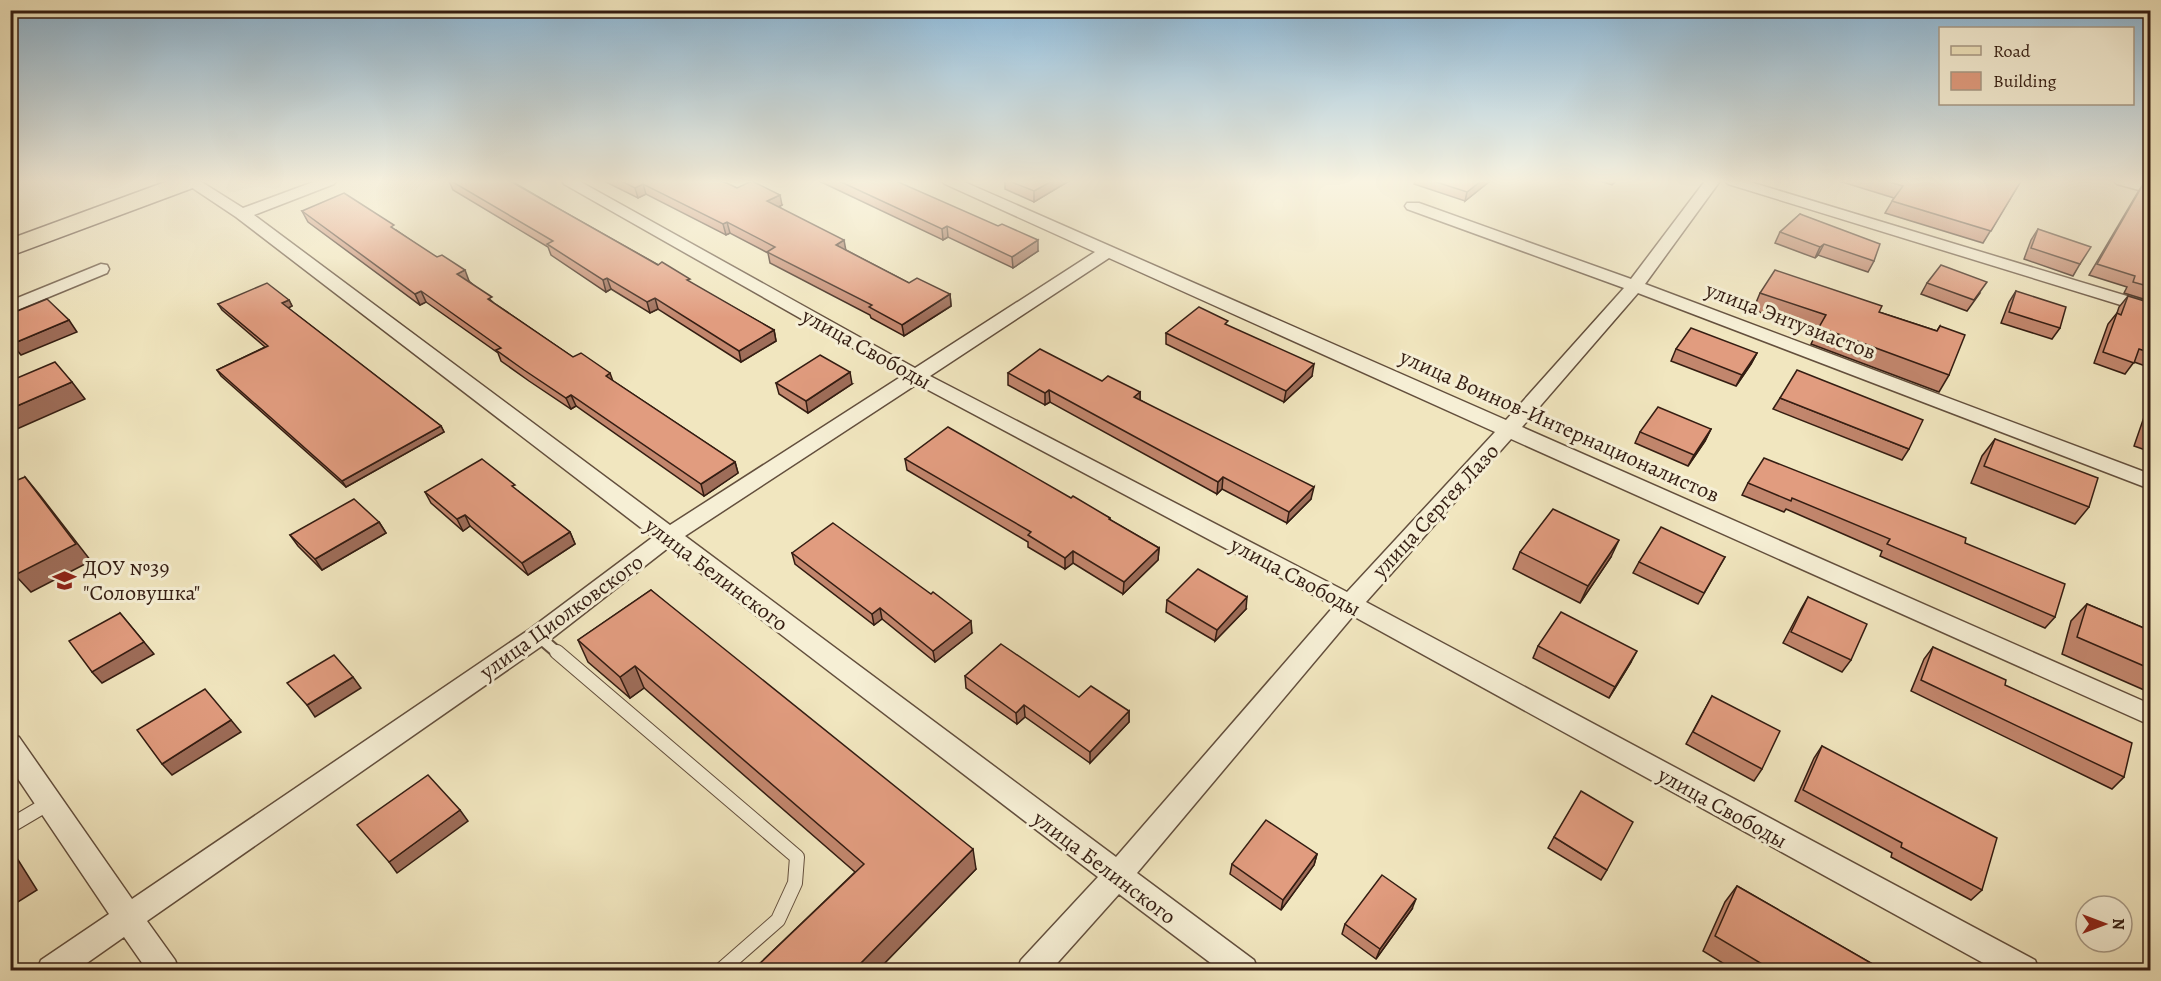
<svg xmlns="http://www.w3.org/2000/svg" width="2161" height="981" viewBox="0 0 2161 981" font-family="Alegreya,serif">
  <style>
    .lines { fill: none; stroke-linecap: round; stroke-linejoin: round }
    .service-far1-casing { stroke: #634f3d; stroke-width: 14 }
    .service-casing { stroke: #634f3d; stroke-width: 16 }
    .minor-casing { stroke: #634f3d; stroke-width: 3 }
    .primary-casing { stroke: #341d12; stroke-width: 3 }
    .service-far1 { stroke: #f6efd5; stroke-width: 10 }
    .service { stroke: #f6efd5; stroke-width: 14 }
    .minor { fill: #f6efd5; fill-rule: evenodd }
    .primary { fill: #f1e6bf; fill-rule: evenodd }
    .wall { fill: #c2866d; stroke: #341d12; stroke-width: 1.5 }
    .shaded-wall { fill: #9e6d59; stroke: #341d12; stroke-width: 1.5 }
    .building { fill: #e19c7f; stroke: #341d12; stroke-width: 1.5 }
    .labels { text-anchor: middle; stroke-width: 6; stroke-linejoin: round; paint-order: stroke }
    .street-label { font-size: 22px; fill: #341d12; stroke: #f6efd5 }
    .poi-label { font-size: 22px; fill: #341d12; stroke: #f6efd5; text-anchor: start }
  </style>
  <rect width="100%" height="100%" fill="#f1e6bf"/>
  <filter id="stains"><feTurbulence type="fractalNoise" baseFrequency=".00333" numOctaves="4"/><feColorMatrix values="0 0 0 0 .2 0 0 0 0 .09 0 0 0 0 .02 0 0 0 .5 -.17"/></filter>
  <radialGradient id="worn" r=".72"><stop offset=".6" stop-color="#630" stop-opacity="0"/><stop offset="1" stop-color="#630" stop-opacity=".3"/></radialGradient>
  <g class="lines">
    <defs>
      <path id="service-far1" d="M538,636L559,654"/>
      <g id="service">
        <path d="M557,652L797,857L795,883L778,920L721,970"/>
        <path d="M10,826L49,803"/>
      </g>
      <g id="minor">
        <path d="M182,181H200L243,208L316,181H336L334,184L254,215L670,525L902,376L564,184L562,181H579L915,368L1095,252L945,184L942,181H962L1506,420L1624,288L1407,209L1405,206L1407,203H1419L1631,279L1705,181H1720L1645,284L2150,474V489L1638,293L1522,427L2150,704V725L1511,439L1366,602L2035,960L2039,970H1996L1353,616L1137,873L1254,960L1258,970H1220L1119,894L1051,970H1017L1021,960L1098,877L668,548L546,643L147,921L175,960L179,970H147L124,937L77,970H37L41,960L109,914L10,767V734L19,737L132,899L530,629L653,537L236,217ZM1109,258L1495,432L1347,592L930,376ZM917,384L1334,606L1116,857L685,536Z"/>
        <path d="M1725,181H1747L2150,303V314L1728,184Z"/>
        <path d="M2114,181H2139L2150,183V193L2117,184Z"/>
        <path d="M101,264L107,265L109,269L107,273L10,313V301Z"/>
      </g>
      <path id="primary" d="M168,181H201L198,186L10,256V239Z"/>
    </defs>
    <use href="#service-far1" class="service-far1-casing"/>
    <use href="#service" class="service-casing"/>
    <use href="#minor" class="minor-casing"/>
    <use href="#primary" class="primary-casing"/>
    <use href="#service-far1" class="service-far1"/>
    <use href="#service" class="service"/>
    <use href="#minor" class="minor"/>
    <use href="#primary" class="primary"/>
  </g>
  <g class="wall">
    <path d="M449,181H512L513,182L552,205L774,330L776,341L741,362L658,309L650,313L611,289L606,292L551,255L548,247L453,190Z"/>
    <path d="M604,181H722L737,188L782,205L779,207L846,250L909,283L950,294L951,306L904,336L871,318L870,315L770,263L768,253L730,233L726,235L646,194L638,198Z"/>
    <path d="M819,181H896L1038,251L1013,268L948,237L943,240Z"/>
    <path d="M1005,181H1069L1034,202L1005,189Z"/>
    <path d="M1415,181H1490L1465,201L1414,184Z"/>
    <path d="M1600,181H1616L1612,185Z"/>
    <path d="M1839,181H2021L1983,243L1885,213L1894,198Z"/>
    <path d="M2145,181L2151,182V299L2150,301L2124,293L2127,287L2089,275L2138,192Z"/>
    <path d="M302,211L396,230L469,281L494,303L573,357L613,381L735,462L738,473L704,496L576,406L571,409L529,381L501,361L498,353L426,302L420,305L308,222Z"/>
    <path d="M1800,214L1874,261L1868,272L1818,255L1815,258L1775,243L1780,232Z"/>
    <path d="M2038,229L2080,264L2073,276L2024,259L2031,240Z"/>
    <path d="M1927,283L1980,293L1967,311L1921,294Z"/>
    <path d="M2016,291L2060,328L2052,339L2001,323L2009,302Z"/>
    <path d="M1760,293L1879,312L1937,331L1940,326L1949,375L1939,392L1811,344L1817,332L1753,310Z"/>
    <path d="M2128,296L2145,328L2151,330V368L2134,362L2125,374L2094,363L2108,324L2117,313L2119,307Z"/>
    <path d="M289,300L292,306L288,308L441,426L444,432L346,487L221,376L217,370L265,347L222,310L218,304Z"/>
    <path d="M1166,333L1312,376L1284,402L1166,344Z"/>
    <path d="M1676,349L1757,353L1751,364L1736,386L1671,361Z"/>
    <path d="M1008,373L1102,381L1140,392V400L1311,499L1287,523L1222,489L1217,494L1050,402L1045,405L1008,385Z"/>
    <path d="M776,383L852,384L808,413L779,394Z"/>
    <path d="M1780,398L1909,449L1902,460L1773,409Z"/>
    <path d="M2151,408V452L2134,446L2144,417Z"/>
    <path d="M1711,429L1705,441L1688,466L1635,443L1640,432Z"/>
    <path d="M1995,439L2089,507L2075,524L1971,483L1982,456Z"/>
    <path d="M905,459L1071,498L1110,518V520L1159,548L1158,560L1123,594L1073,563L1065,569L1028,547V542L907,470Z"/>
    <path d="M1748,483L1965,543L2055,617L2045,628L1880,556L1882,551L1786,509L1784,512L1742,495Z"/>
    <path d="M518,491L570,532L575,544L528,575L470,526L463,531L431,503L425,492Z"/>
    <path d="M379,522L386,533L322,570L298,546L290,535Z"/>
    <path d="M1520,552L1611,557L1580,603L1513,569Z"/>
    <path d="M792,553L972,633L935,662L882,619L874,625L795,564Z"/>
    <path d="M1725,557L1698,604L1633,573L1639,562Z"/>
    <path d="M651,590L976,869L878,970H753L855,872L644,688L630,698L588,662L578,640Z"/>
    <path d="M1808,597L1851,660L1842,672L1783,643L1801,609Z"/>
    <path d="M1167,600L1246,609L1215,641L1166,612Z"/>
    <path d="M2087,604L2151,631V693L2062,654L2071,621Z"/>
    <path d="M1538,646L1631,662L1609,698L1533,658Z"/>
    <path d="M1933,647L2124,777L2112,789L1911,691L1924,659Z"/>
    <path d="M965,676L1079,697L1129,711V722L1090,763L1025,717L1017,724L966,688Z"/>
    <path d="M1712,696L1762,769L1754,781L1686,744Z"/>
    <path d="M1822,746L1982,890L1971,900L1891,857L1892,853L1795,801L1814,758Z"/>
    <path d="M1554,837L1607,870L1601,880L1548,848Z"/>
    <path d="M1317,854L1314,865L1281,910L1230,874L1232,864Z"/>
    <path d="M1737,886L1883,970H1734L1703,951L1725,902Z"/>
    <path d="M1412,909L1376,959L1342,934L1345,924Z"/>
  </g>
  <g class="shaded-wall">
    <path d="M1052,181H1069L1034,202V191Z"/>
    <path d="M1481,181H1490L1465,201L1467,192Z"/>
    <path d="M643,184L646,194L638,198L635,188Z"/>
    <path d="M780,195L782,205L769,212L767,201Z"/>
    <path d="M727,222L730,233L726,235L723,224Z"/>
    <path d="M947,226L948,237L943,240L942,229Z"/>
    <path d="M844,240L846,251L836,245Z"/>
    <path d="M1038,240V251L1013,268L1012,257Z"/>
    <path d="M1824,244L1818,255L1815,258L1820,247Z"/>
    <path d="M465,270L469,281L462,285L457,274Z"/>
    <path d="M607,278L611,289L606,292L603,280Z"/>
    <path d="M421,291L426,302L420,305L415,294Z"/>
    <path d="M950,294L951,306L904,336L902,325Z"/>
    <path d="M655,298L658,309L650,313L647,302Z"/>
    <path d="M289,300L292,306L286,309L282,303Z"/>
    <path d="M69,320L77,332L21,355L12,344Z"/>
    <path d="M774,330L776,341L741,362L739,351Z"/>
    <path d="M1757,353L1751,364L1736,386L1742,375Z"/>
    <path d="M1314,364L1312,376L1284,402L1286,391Z"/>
    <path d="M850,372L852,384L808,413L806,401Z"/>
    <path d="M610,373L614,384L606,376Z"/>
    <path d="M72,382L85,399L10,432V409Z"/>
    <path d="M1049,390L1050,402L1045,405V393Z"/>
    <path d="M1140,392V403L1134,397Z"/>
    <path d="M571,395L576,406L571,409L566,398Z"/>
    <path d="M441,426L444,432L346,487L342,481Z"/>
    <path d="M1711,429L1705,441L1688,466L1694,455Z"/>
    <path d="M735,462L738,473L704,496L701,484Z"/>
    <path d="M25,477L39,494L91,561L31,592L15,575Z"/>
    <path d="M1223,477L1222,489L1217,494L1218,482Z"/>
    <path d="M1314,487L1311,499L1287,523L1289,512Z"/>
    <path d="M465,515L470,526L463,531L457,519Z"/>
    <path d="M379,522L386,533L322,570L315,559Z"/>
    <path d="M570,532L575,544L528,575L522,563Z"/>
    <path d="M1619,540L1611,557L1580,603L1588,586Z"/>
    <path d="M1159,548L1158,560L1123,594L1124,582Z"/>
    <path d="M1073,551V563L1065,569V558Z"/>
    <path d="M1247,597L1246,609L1215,641L1217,630Z"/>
    <path d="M880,608L882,619L874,625L872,614Z"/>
    <path d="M120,613L154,654L102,683L92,672Z"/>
    <path d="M971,621L972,633L935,662L933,651Z"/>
    <path d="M1637,651L1631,662L1609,698L1615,687Z"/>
    <path d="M635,666L644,688L630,698L620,677Z"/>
    <path d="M353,677L361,688L315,717L307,705Z"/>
    <path d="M1024,705L1025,717L1017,724L1016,713Z"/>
    <path d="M1129,711V722L1090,763V752Z"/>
    <path d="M231,720L241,732L172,775L162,764Z"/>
    <path d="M460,810L468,821L397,873L389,862Z"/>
    <path d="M10,847L37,890L10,907Z"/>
    <path d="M973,849L976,869L878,970H854Z"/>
    <path d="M1317,854L1314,865L1281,910L1283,900Z"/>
    <path d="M1416,899L1412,909L1376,959L1380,949Z"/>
  </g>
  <g class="building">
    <path d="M451,181H510L658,265L662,262L690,279L687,280L774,330L739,351L655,298L647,302L607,278L603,280L547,244L553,241Z"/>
    <path d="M621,181H722L737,188L752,181L780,195L767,201L844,240L836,245L909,283L917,278L950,294L902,325L869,307L872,305L767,252L775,247L727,222L723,224L643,184L635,188Z"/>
    <path d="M839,181H896L998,226L1002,224L1038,240L1012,257L947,226L942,229Z"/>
    <path d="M1009,181H1052L1034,191Z"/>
    <path d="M1433,181H1481L1467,192Z"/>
    <path d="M1886,181H2021L1991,231L1892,201L1903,186Z"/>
    <path d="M2145,181L2151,182V287L2133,282L2135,276L2097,264Z"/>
    <path d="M344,193L394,225L391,227L437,257L442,255L465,270L457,274L492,297L488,299L551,342L573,357L581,353L610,373L606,376L735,462L701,484L571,395L566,398L524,370L496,350L501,348L421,291L415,294L302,211Z"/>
    <path d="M1800,214L1880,244L1874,261L1824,244L1820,247L1780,232Z"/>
    <path d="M2038,229L2091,247L2080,264L2031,248Z"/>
    <path d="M1941,265L1987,282L1974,300L1927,283Z"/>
    <path d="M1775,270L1882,306L1879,312L1937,331L1940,326L1965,335L1949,375L1819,327L1826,315L1760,293Z"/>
    <path d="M267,283L289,300L282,303L441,426L342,481L217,370L268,346L218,304Z"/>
    <path d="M2016,291L2066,307L2060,328L2009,312Z"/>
    <path d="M2128,296L2151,303V312L2145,328L2151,330V353L2139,349L2134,363L2103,352L2117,313L2121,315Z"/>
    <path d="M47,299L69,320L12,344L10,342V314Z"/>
    <path d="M1199,307L1228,321L1225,324L1314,364L1286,391L1166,333Z"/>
    <path d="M1691,328L1757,353L1742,375L1676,349Z"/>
    <path d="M1040,349L1102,381L1108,376L1140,392L1134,397L1314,487L1289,512L1223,477L1218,482L1049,390L1045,393L1008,373Z"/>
    <path d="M820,355L850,372L806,401L776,383Z"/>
    <path d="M55,362L72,382L10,409V381Z"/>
    <path d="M1797,370L1923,420L1909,449L1780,398Z"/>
    <path d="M1658,407L1711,429L1694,455L1640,432Z"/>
    <path d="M2151,414V437L2144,435Z"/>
    <path d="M948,427L1071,498L1073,496L1110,518L1109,519L1159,548L1124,582L1073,551L1065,558L1028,535L1031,532L905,459Z"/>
    <path d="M1995,439L2098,478L2089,507L1984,466Z"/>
    <path d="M1764,458L1966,538L1965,543L2065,584L2055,617L1887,544L1890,539L1792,498L1791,501L1748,483Z"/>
    <path d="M482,459L515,485L512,486L570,532L522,563L465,515L457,519L425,492Z"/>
    <path d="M25,477L76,544L15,575L10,568V483Z"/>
    <path d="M354,499L379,522L315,559L290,535Z"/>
    <path d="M1553,509L1619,540L1588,586L1520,552Z"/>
    <path d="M833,523L931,594L933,592L971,621L933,651L880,608L872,614L792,553Z"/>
    <path d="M1661,527L1725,557L1704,593L1639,562Z"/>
    <path d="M1198,569L1247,597L1217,630L1167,600Z"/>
    <path d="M651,590L973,849L854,970H753L864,864L635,666L620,677L578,640Z"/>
    <path d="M1808,597L1867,624L1851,660L1791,632Z"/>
    <path d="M2087,604L2151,631V669L2077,637Z"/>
    <path d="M1561,612L1637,651L1615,687L1538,646Z"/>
    <path d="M120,613L144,642L92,672L69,641Z"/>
    <path d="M1001,644L1079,697L1091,686L1129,711L1090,752L1024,705L1016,713L965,676Z"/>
    <path d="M1933,647L2006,680L2005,685L2132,743L2124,777L1921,680Z"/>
    <path d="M334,655L353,677L307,705L287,683Z"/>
    <path d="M205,689L231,720L162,764L137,730Z"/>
    <path d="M1712,696L1780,731L1762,769L1693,732Z"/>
    <path d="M1822,746L1997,838L1982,890L1901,847L1902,843L1803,790Z"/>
    <path d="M428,775L460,810L389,862L357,825Z"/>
    <path d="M1581,791L1633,822L1607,870L1554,837Z"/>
    <path d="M1266,820L1317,854L1283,900L1232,864Z"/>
    <path d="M1382,875L1416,899L1380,949L1345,924Z"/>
    <path d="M1737,886L1883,970H1772L1715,936Z"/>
  </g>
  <linearGradient id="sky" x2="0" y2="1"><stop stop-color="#8bb7d7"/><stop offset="0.57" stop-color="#f9f4e2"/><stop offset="1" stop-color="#f9f4e2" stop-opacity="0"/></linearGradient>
  <rect width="2161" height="318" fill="url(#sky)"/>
  <defs>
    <symbol id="school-bare" viewBox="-9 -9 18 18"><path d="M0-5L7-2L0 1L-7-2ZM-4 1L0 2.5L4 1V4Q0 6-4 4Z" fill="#8f2418" stroke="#f6efd5" stroke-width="2.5" paint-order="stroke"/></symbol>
  </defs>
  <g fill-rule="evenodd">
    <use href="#school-bare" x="48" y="564" width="33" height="33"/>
  </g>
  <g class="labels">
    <g class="street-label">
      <text transform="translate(1791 320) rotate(21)" y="8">улица Энтузиастов</text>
      <text transform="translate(867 348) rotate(29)" y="8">улица Свободы</text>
      <text transform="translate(1560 425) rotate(24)" y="8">улица Воинов-Интернационалистов</text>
      <text transform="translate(1435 510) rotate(-47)" y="8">улица Сергея Лазо</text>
      <text transform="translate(717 574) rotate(37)" y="8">улица Белинского</text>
      <text transform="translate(1296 576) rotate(28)" y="8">улица Свободы</text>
      <text transform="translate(561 616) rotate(-36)" y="8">улица Циолковского</text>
      <text transform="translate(1723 807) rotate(29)" y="8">улица Свободы</text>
      <text transform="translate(1105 867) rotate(37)" y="8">улица Белинского</text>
    </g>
    <g class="poi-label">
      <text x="83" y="575">ДОУ №39<tspan x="83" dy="25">"Соловушка"</tspan></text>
    </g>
  </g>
  <rect width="2161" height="981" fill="none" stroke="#f1e6bf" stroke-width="36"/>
  <rect x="12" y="12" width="2137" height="957" fill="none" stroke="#341d12" stroke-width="3"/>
  <rect x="18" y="18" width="2125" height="945" fill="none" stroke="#341d12" stroke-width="1.5"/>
  <rect x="1939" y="27" width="195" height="78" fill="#f6efd5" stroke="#a89b87" stroke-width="1.5"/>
  <rect x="1951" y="46" width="30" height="9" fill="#f1e6bf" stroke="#a89b87" stroke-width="1.5"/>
  <text x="1993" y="57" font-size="18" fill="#341d12">Road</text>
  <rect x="1951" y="72" width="30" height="18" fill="#e19c7f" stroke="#a89b87" stroke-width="1.5"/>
  <text x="1993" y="87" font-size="18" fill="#341d12">Building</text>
  <g transform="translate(2104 924) rotate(90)"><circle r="28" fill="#f6efd5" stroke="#a89b87" stroke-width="1.5"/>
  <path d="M0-4.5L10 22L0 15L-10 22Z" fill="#8f2418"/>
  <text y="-9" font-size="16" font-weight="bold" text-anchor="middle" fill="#341d12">N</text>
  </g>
  <rect width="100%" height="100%" filter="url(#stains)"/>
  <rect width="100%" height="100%" fill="url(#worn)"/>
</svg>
